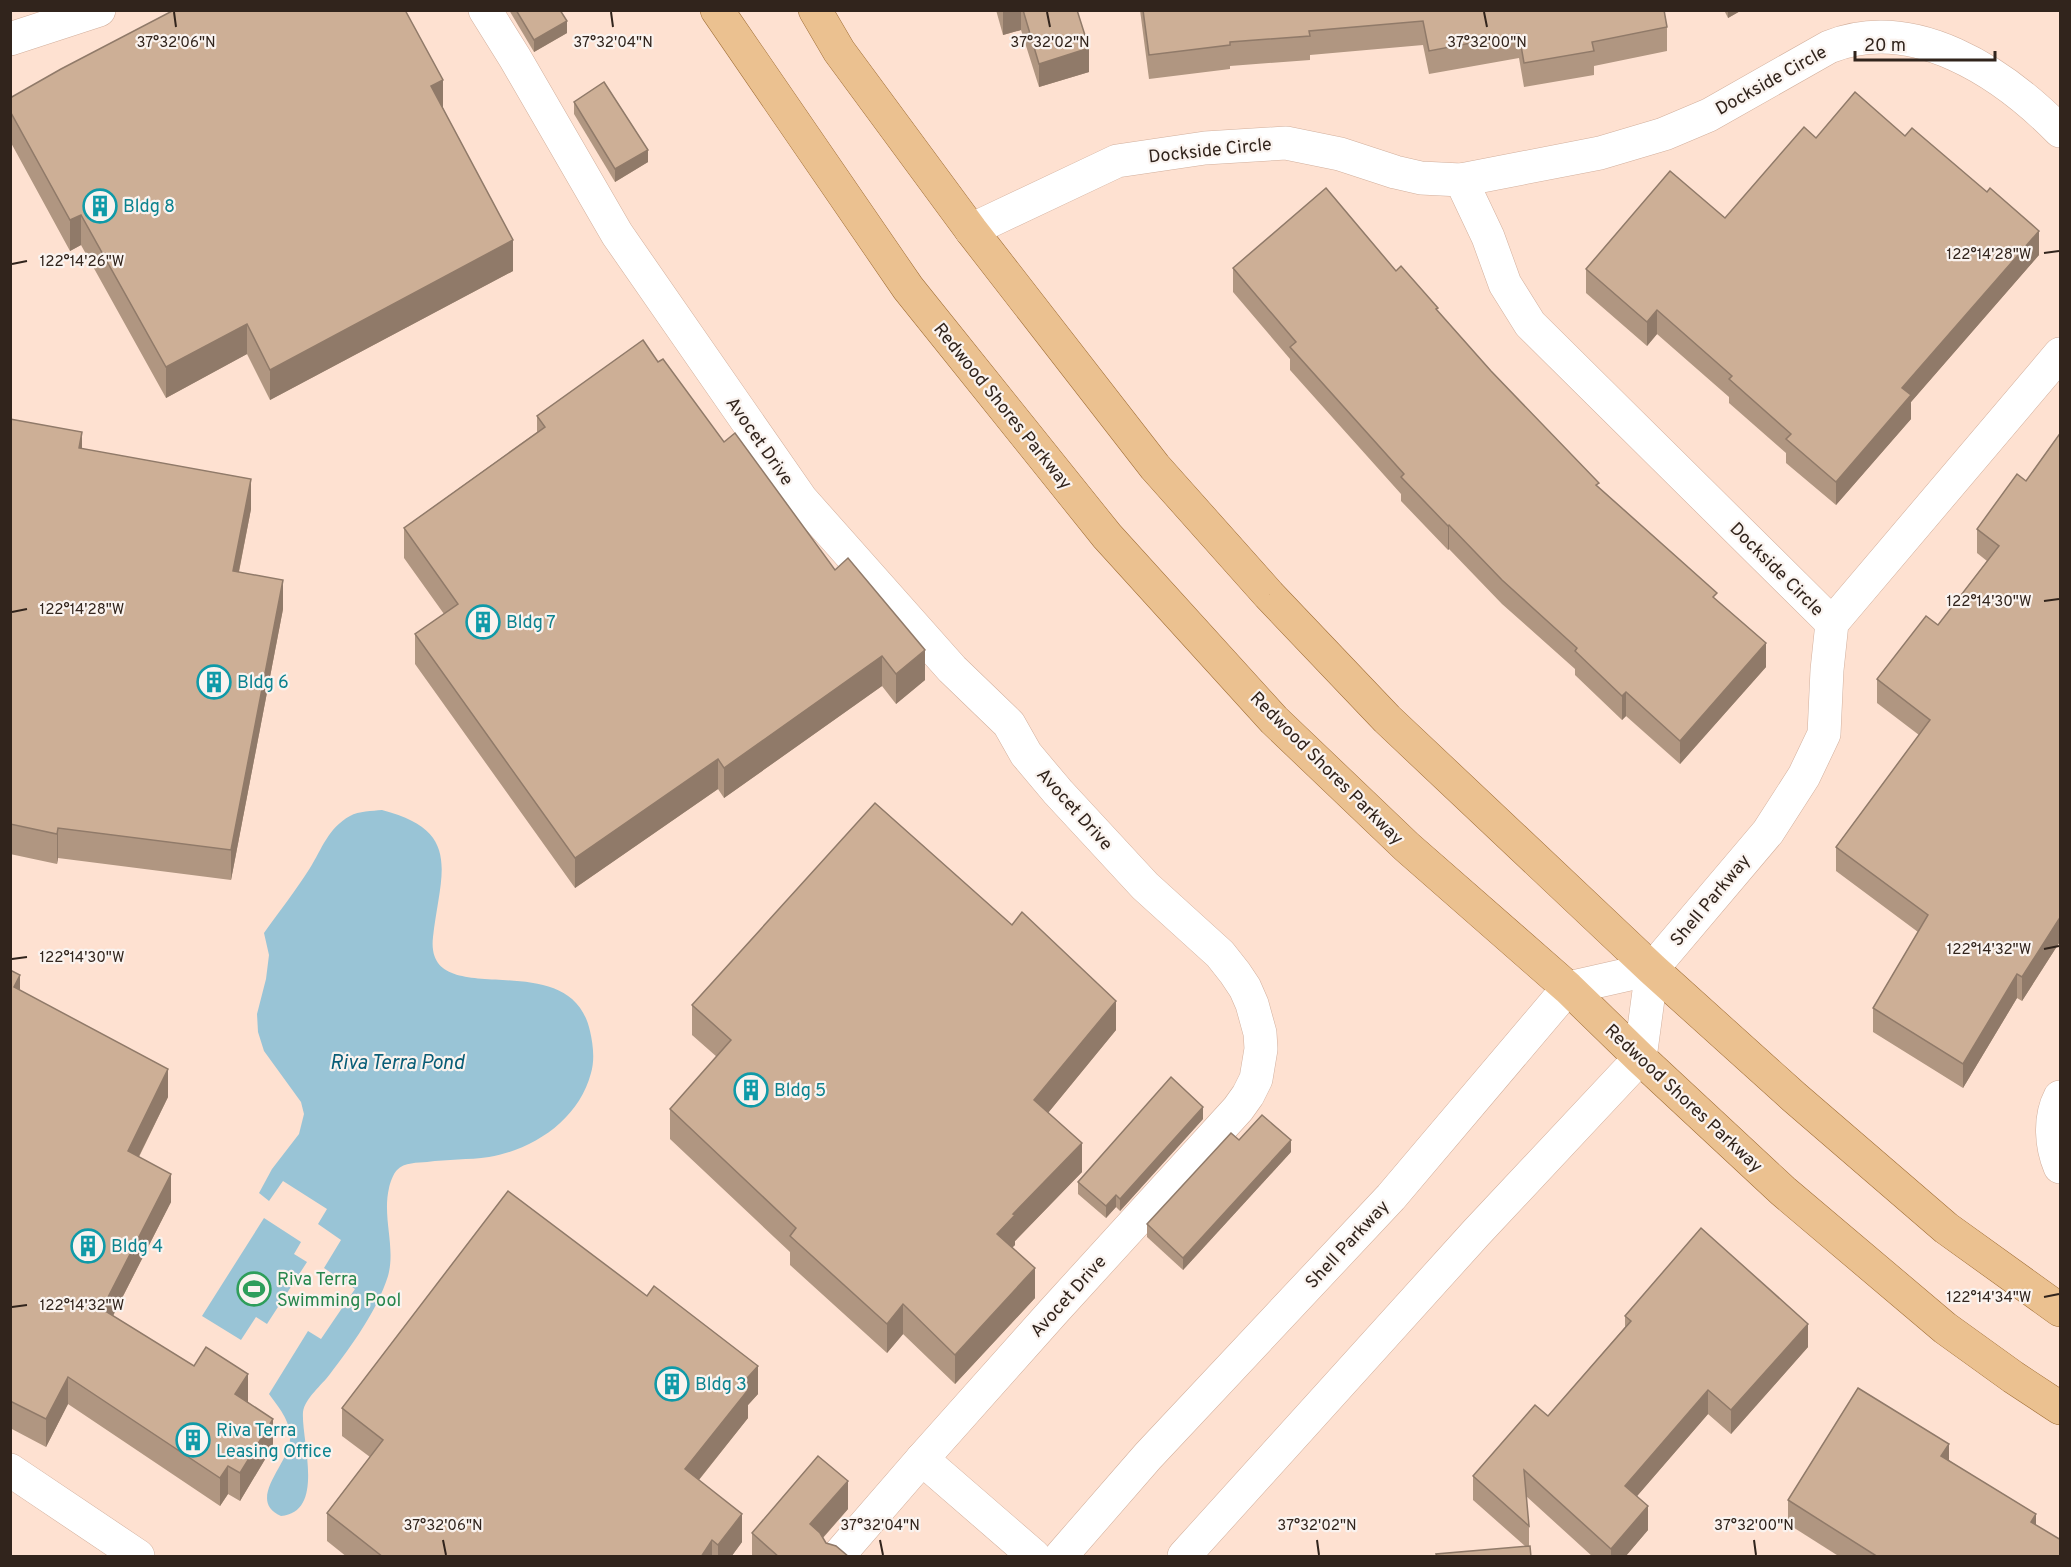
<svg xmlns="http://www.w3.org/2000/svg" width="2071" height="1567" viewBox="0 0 2071 1567" font-family="Overpass,sans-serif">
  <style>
    .water { fill: #99c4d6 }
    .lines { fill: none; stroke-linecap: round; stroke-linejoin: round }
    .minor-casing { stroke: #d2af9c; stroke-width: 34 }
    .major-casing { stroke: #a16f37; stroke-width: 34 }
    .minor { stroke: #fff; stroke-width: 33 }
    .major { stroke: #ebc190; stroke-width: 33 }
    .wall { fill: #b09681 }
    .shaded-wall { fill: #907a69 }
    .building { fill: #cdaf96; stroke: #907a69; stroke-width: 1.5 }
    .ticks { fill: none; stroke: #31241c; stroke-width: 2 }
    .labels { text-anchor: middle; stroke-width: 4.5; stroke-linejoin: round; paint-order: stroke }
    .street-label { font-size: 18px; fill: #31241c; stroke: #faf3ef }
    .culture-label { font-size: 18px; fill: #0d838f; stroke: #faf3ef; text-anchor: start }
    .leisure-label { font-size: 18px; fill: #27864d; stroke: #faf3ef; text-anchor: start }
    .water-label { font-size: 20px; font-style: italic; fill: #085d77; stroke: #faf3ef }
    .ticks-label { font-size: 15px; text-anchor: middle; fill: #31241c; stroke: #faf3ef; stroke-width: 4.5; stroke-linejoin: round; paint-order: stroke }
  </style>
  <rect width="100%" height="100%" fill="#fee1d1"/>
  <g class="water">
    <path d="M382,810C464,831 440,874 433,937C424,1017 570,940 590,1031C593,1044 595,1060 591,1073C579,1119 535,1149 489,1157C468,1160 448,1159 427,1162C418,1163 404,1162 397,1170C393,1174 390,1183 389,1188C382,1218 396,1247 388,1276C377,1311 352,1345 330,1374C322,1385 305,1398 303,1412C301,1440 326,1512 281,1516C245,1500 290,1463 290,1439C291,1421 279,1408 269,1394L308,1331L321,1339L355,1289L324,1268L341,1240L318,1224L327,1209L283,1181L269,1201L259,1193L272,1169L299,1134L304,1114L301,1102L264,1051L258,1032L257,1014L266,979L269,955L264,933C279,912 296,890 310,868C322,849 328,828 350,816C359,811 372,811 382,810Z"/>
    <path d="M264,1218L301,1242L294,1254L307,1262L267,1324L256,1317L241,1340L202,1316Z"/>
  </g>
  <g class="lines">
    <defs>
      <g id="minor">
        <path d="M485,10L515,58L617,234L801,499L952,669L1009,724L1026,754L1058,792L1145,886L1220,954L1235,973L1245,988L1252,1004L1260,1033L1261,1049L1256,1079L1248,1095L1238,1109L1053,1312L922,1459L838,1556"/>
        <path d="M10,39L99,10"/>
        <path d="M1461,180L1488,237L1505,284L1530,324L1832,623"/>
        <path d="M971,230L1117,161L1205,148L1286,143L1340,154L1395,172L1421,178L1461,180L1600,153L1664,134L1709,115L1829,47C1914,13 2003,73 2060,131"/>
        <path d="M2060,1097C2049,1118 2051,1146 2060,1167"/>
        <path d="M922,1459L1034,1556"/>
        <path d="M10,1470L138,1556"/>
        <path d="M1061,1556L1148,1456L1391,1197L1568,988L1652,969"/>
        <path d="M1184,1556L1476,1233L1640,1058L1652,969L1768,832L1804,776L1824,734L1827,670L1832,623L2060,354"/>
      </g>
      <g id="major">
        <path d="M717,10L908,288L1107,536L1274,720L1407,847L1568,988L1640,1058L1783,1191L1945,1328L2013,1377L2060,1408"/>
        <path d="M815,10L839,51L971,230L1155,467L1269,595L1387,719L1652,969L1794,1097L1946,1228L2060,1310"/>
      </g>
    </defs>
    <use href="#minor" class="minor-casing"/>
    <use href="#major" class="major-casing"/>
    <use href="#minor" class="minor"/>
    <use href="#major" class="major"/>
  </g>
  <g class="wall">
    <path d="M509,10H560L567,33L534,52Z"/>
    <path d="M996,10H1077L1089,72L1039,87L1021,30L1003,35Z"/>
    <path d="M1140,10H1664L1667,27V51L1594,66V75L1524,87L1519,58L1429,74L1423,45L1310,55V60L1230,66V69L1149,79Z"/>
    <path d="M1724,10H1742L1728,18Z"/>
    <path d="M10,98L443,108L513,271L270,400L247,354L166,398L81,245L70,251L10,141Z"/>
    <path d="M574,102L648,162L615,182L574,114Z"/>
    <path d="M1725,218L2039,255L1911,402V419L1836,505L1786,463V453L1729,403V397L1657,334L1647,346L1586,293V269Z"/>
    <path d="M1233,268L1396,271L1438,311L1491,371L1599,488L1717,601L1766,667L1680,764L1626,716L1622,720L1575,675V669L1502,604L1449,549L1448,550L1401,501V494L1290,370V359L1233,292Z"/>
    <path d="M658,362L724,442L835,570L925,680L896,704L882,686L724,798L718,789L575,888L415,664V634L444,614L404,558V528L537,432V416Z"/>
    <path d="M10,419L82,448L251,509L239,572L283,609L231,880L58,858L57,864L10,854Z"/>
    <path d="M2061,432V940L2022,1001L2017,998L1963,1088L1873,1032V1008L1918,932L1836,871V847L1919,735L1877,703V679L1938,625L1987,561L1977,553V529L2026,481Z"/>
    <path d="M10,970L20,990L168,1097L139,1157L171,1202L113,1316L248,1402L273,1446L240,1501L228,1494L220,1506L68,1404L46,1447L10,1428Z"/>
    <path d="M692,1005L1116,1030L1048,1113L1082,1172L1015,1241V1245L1012,1247L1035,1298L955,1384L903,1334L887,1353L790,1265V1252L670,1139V1109L717,1057L692,1035Z"/>
    <path d="M1203,1119L1120,1211L1116,1207L1106,1218L1078,1194V1182Z"/>
    <path d="M1291,1152L1183,1270L1147,1237V1224Z"/>
    <path d="M1625,1316L1808,1347L1731,1434L1708,1414L1637,1496L1648,1530L1625,1557H1593L1526,1496L1529,1526V1546H1525L1473,1500V1476L1548,1416L1625,1327Z"/>
    <path d="M758,1394L748,1405V1418L699,1480L742,1542L731,1557H347L327,1541V1513L370,1457L342,1436V1408Z"/>
    <path d="M1949,1460L2036,1525L2061,1557H1840L1788,1524V1500Z"/>
    <path d="M848,1509L823,1538L826,1543L849,1557H752V1533Z"/>
  </g>
  <g class="shaded-wall">
    <path d="M1007,10H1021V30L1003,35V12Z"/>
    <path d="M1728,10H1742L1728,18Z"/>
    <path d="M567,21V33L534,52V40Z"/>
    <path d="M1089,48V72L1039,87V64Z"/>
    <path d="M443,80V110L431,86Z"/>
    <path d="M648,150V162L615,182V169Z"/>
    <path d="M81,215V245L70,251V220Z"/>
    <path d="M2039,231V255L1911,402V419L1836,505V482L1902,388Z"/>
    <path d="M513,240V271L270,400V370Z"/>
    <path d="M1657,310V334L1647,346V322Z"/>
    <path d="M247,324V354L166,398V367Z"/>
    <path d="M82,432V462L79,448Z"/>
    <path d="M251,479V509L233,601V571Z"/>
    <path d="M1449,525V549L1448,550V526Z"/>
    <path d="M283,580V609L231,880V850Z"/>
    <path d="M1766,643V667L1680,764V741Z"/>
    <path d="M925,650V680L896,704V674Z"/>
    <path d="M882,656V686L724,798V768Z"/>
    <path d="M1626,692V716L1622,720V696Z"/>
    <path d="M718,759V789L575,888V858Z"/>
    <path d="M58,828V858L57,864V834Z"/>
    <path d="M2061,916V940L2022,1001V977Z"/>
    <path d="M2017,974V998L1963,1088V1064Z"/>
    <path d="M20,975V1003L14,987Z"/>
    <path d="M1116,1001V1030L1034,1130V1100Z"/>
    <path d="M168,1069V1097L128,1178V1151Z"/>
    <path d="M1203,1107V1119L1120,1211V1199Z"/>
    <path d="M1291,1140V1152L1183,1270V1258Z"/>
    <path d="M1082,1143V1172L1015,1241V1245L997,1263V1234L1013,1214Z"/>
    <path d="M171,1174V1202L102,1337V1309Z"/>
    <path d="M1116,1195V1207L1106,1218V1206Z"/>
    <path d="M1035,1268V1298L955,1384V1355Z"/>
    <path d="M903,1304V1334L887,1353V1324Z"/>
    <path d="M1808,1324V1347L1731,1434V1410Z"/>
    <path d="M758,1366V1394L748,1405V1418L685,1497V1469L741,1385Z"/>
    <path d="M248,1374V1402L235,1422V1394Z"/>
    <path d="M68,1377V1404L46,1447V1419Z"/>
    <path d="M1708,1390V1414L1625,1510V1486Z"/>
    <path d="M273,1419V1446L240,1501V1473Z"/>
    <path d="M1949,1444V1468L1941,1456Z"/>
    <path d="M228,1466V1494L220,1506V1478Z"/>
    <path d="M848,1481V1509L810,1552V1524Z"/>
    <path d="M1648,1506V1530L1625,1557H1611V1549Z"/>
    <path d="M742,1514V1542L731,1557H718V1545Z"/>
    <path d="M2036,1514V1538L2031,1522Z"/>
    <path d="M712,1540V1557H701Z"/>
  </g>
  <g class="building">
    <path d="M174,10H405L443,80L431,86L513,240L270,370L247,324L166,367L81,215L70,220L10,111V98L61,69Z"/>
    <path d="M516,10H560L567,21L534,40Z"/>
    <path d="M1023,10H1077L1089,48L1039,64Z"/>
    <path d="M1143,10H1664L1667,27L1592,42L1594,51L1524,63L1519,34L1429,51L1423,21L1309,31L1310,36L1230,42V45L1149,55Z"/>
    <path d="M604,82L648,150L615,169L574,102Z"/>
    <path d="M1855,92L1905,136L1912,128L1987,192L1990,188L2039,231L1902,388L1911,395L1836,482L1786,439L1791,434L1729,379L1732,376L1657,310L1647,322L1586,269L1670,171L1725,218L1804,127L1816,138Z"/>
    <path d="M1326,188L1396,271L1401,266L1438,308L1436,309L1491,371L1599,483L1596,485L1717,593L1713,597L1766,643L1680,741L1626,692L1622,696L1575,651L1577,648L1502,580L1449,525L1448,526L1401,477L1404,474L1290,347L1296,342L1233,268Z"/>
    <path d="M643,340L658,362L663,359L724,442L735,433L835,570L848,558L925,650L896,674L882,656L724,768L718,759L575,858L415,634L458,604L404,528L545,427L537,416Z"/>
    <path d="M10,419L82,432L79,448L251,479L233,571L283,580L231,850L58,828L57,834L10,824Z"/>
    <path d="M2061,432V916L2022,977L2017,974L1963,1064L1873,1008L1928,915L1836,847L1930,720L1877,679L1926,616L1938,625L1999,546L1977,529L2017,474L2026,481Z"/>
    <path d="M875,803L1012,925L1022,912L1116,1001L1034,1100L1082,1143L1013,1214L1015,1215L997,1234L1035,1268L955,1355L903,1304L887,1324L790,1236L796,1228L670,1109L731,1040L692,1005Z"/>
    <path d="M10,970L20,975L14,987L168,1069L128,1151L171,1174L102,1309L194,1366L206,1347L248,1374L235,1394L273,1419L240,1473L228,1466L220,1478L68,1377L46,1419L10,1401Z"/>
    <path d="M1171,1077L1203,1107L1120,1199L1116,1195L1106,1206L1078,1182Z"/>
    <path d="M1262,1115L1291,1140L1183,1258L1147,1224L1231,1133L1239,1140Z"/>
    <path d="M508,1191L647,1296L654,1286L758,1366L741,1385L748,1390L685,1469L742,1514L718,1545L712,1540L701,1557H383L327,1513L383,1440L342,1408Z"/>
    <path d="M1701,1228L1808,1324L1731,1410L1708,1390L1625,1486L1648,1506L1611,1549L1524,1470L1529,1526L1473,1476L1535,1405L1548,1416L1631,1321L1625,1316Z"/>
    <path d="M1858,1388L1949,1444L1941,1456L2036,1514L2031,1522L2061,1540V1557H1878L1788,1500Z"/>
    <path d="M818,1456L848,1481L810,1524L820,1533L826,1543L836,1546L849,1557H779L752,1533Z"/>
    <path d="M1530,1546L1531,1557H1437L1436,1554Z"/>
  </g>
  <path class="ticks" d="M174,12L176,27M611,12L613,27M1047,12L1050,27M1484,12L1487,27M2044,253L2059,251M12,264L27,261M2044,601L2059,599M12,612L27,609M2044,949L2059,946M12,959L27,957M2044,1297L2059,1294M12,1307L27,1305M443,1540L446,1555M880,1540L883,1555M1317,1540L1319,1555M1754,1540L1756,1555"/>
  <defs>
    <symbol id="building-ring" viewBox="-11 -11 22 22"><circle r="9.5" fill="#faf3ef" stroke="#0f9aa8" stroke-width="1.5"/><path d="M-4-6H4V6H1V3H-1V6H-4ZM-2.5-4.3h1.7v1.8h-1.7ZM.8-4.3h1.7v1.8H.8ZM-2.5-1h1.7V.8h-1.7ZM.8-1h1.7V.8H.8Z" fill="#0f9aa8"/></symbol>
    <symbol id="stadium-ring" viewBox="-11 -11 22 22"><circle r="9.5" fill="#faf3ef" stroke="#2e9e5b" stroke-width="1.5"/><path d="M0-5a6.5 5 0 1 0 0 10a6.5 5 0 1 0 0-10ZM-3.5-1.8h7v3.6h-7Z" fill="#2e9e5b"/></symbol>
  </defs>
  <g fill-rule="evenodd">
    <use href="#building-ring" x="81" y="187" width="38" height="38"/>
    <use href="#building-ring" x="464" y="603" width="38" height="38"/>
    <use href="#building-ring" x="195" y="663" width="38" height="38"/>
    <use href="#building-ring" x="732" y="1071" width="38" height="38"/>
    <use href="#building-ring" x="69" y="1227" width="38" height="38"/>
    <use href="#stadium-ring" x="235" y="1270" width="38" height="38"/>
    <use href="#building-ring" x="653" y="1365" width="38" height="38"/>
    <use href="#building-ring" x="174" y="1421" width="38" height="38"/>
  </g>
  <g class="labels">
    <g class="street-label">
      <text transform="translate(1771 80) rotate(-29)" y="6">Dockside Circle</text>
      <text transform="translate(1210 150) rotate(-6)" y="6">Dockside Circle</text>
      <text transform="translate(1003 406) rotate(51)" y="6">Redwood Shores Parkway</text>
      <text transform="translate(760 441) rotate(55)" y="6">Avocet Drive</text>
      <text transform="translate(1777 569) rotate(45)" y="6">Dockside Circle</text>
      <text transform="translate(1327 768) rotate(45)" y="6">Redwood Shores Parkway</text>
      <text transform="translate(1075 809) rotate(48)" y="6">Avocet Drive</text>
      <text transform="translate(1710 900) rotate(-50)" y="6">Shell Parkway</text>
      <text transform="translate(1684 1098) rotate(43)" y="6">Redwood Shores Parkway</text>
      <text transform="translate(1347 1244) rotate(-47)" y="6">Shell Parkway</text>
      <text transform="translate(1068 1296) rotate(-48)" y="6">Avocet Drive</text>
    </g>
    <g class="culture-label">
      <text x="123" y="212">Bldg 8</text>
      <text x="506" y="628">Bldg 7</text>
      <text x="237" y="688">Bldg 6</text>
      <text x="774" y="1096">Bldg 5</text>
      <text x="111" y="1252">Bldg 4</text>
      <text x="695" y="1390">Bldg 3</text>
      <text x="216" y="1436">Riva Terra<tspan x="216" dy="21">Leasing Office</tspan></text>
    </g>
    <g class="leisure-label">
      <text x="277" y="1285">Riva Terra<tspan x="277" dy="21">Swimming Pool</tspan></text>
    </g>
    <g class="water-label">
      <text x="397" y="1069">Riva Terra Pond</text>
    </g>
  </g>
  <g class="ticks-label">
    <text x="176" y="47">37°32'06"N</text>
    <text x="613" y="47">37°32'04"N</text>
    <text x="1050" y="47">37°32'02"N</text>
    <text x="1487" y="47">37°32'00"N</text>
    <text x="1989" y="259">122°14'28"W</text>
    <text x="82" y="266">122°14'26"W</text>
    <text x="1989" y="606">122°14'30"W</text>
    <text x="82" y="614">122°14'28"W</text>
    <text x="1989" y="954">122°14'32"W</text>
    <text x="82" y="962">122°14'30"W</text>
    <text x="1989" y="1302">122°14'34"W</text>
    <text x="82" y="1310">122°14'32"W</text>
    <text x="443" y="1530">37°32'06"N</text>
    <text x="880" y="1530">37°32'04"N</text>
    <text x="1317" y="1530">37°32'02"N</text>
    <text x="1754" y="1530">37°32'00"N</text>
  </g>
  <rect width="2071" height="1567" fill="none" stroke="#31241c" stroke-width="24"/>
  <path d="M1855 51v9h140v-9" fill="none" stroke="#31241c" stroke-width="3"/>
  <text x="1864" y="51" font-size="18" fill="#31241c" stroke="#faf3ef" stroke-width="4.5" paint-order="stroke">20 m</text>
</svg>
